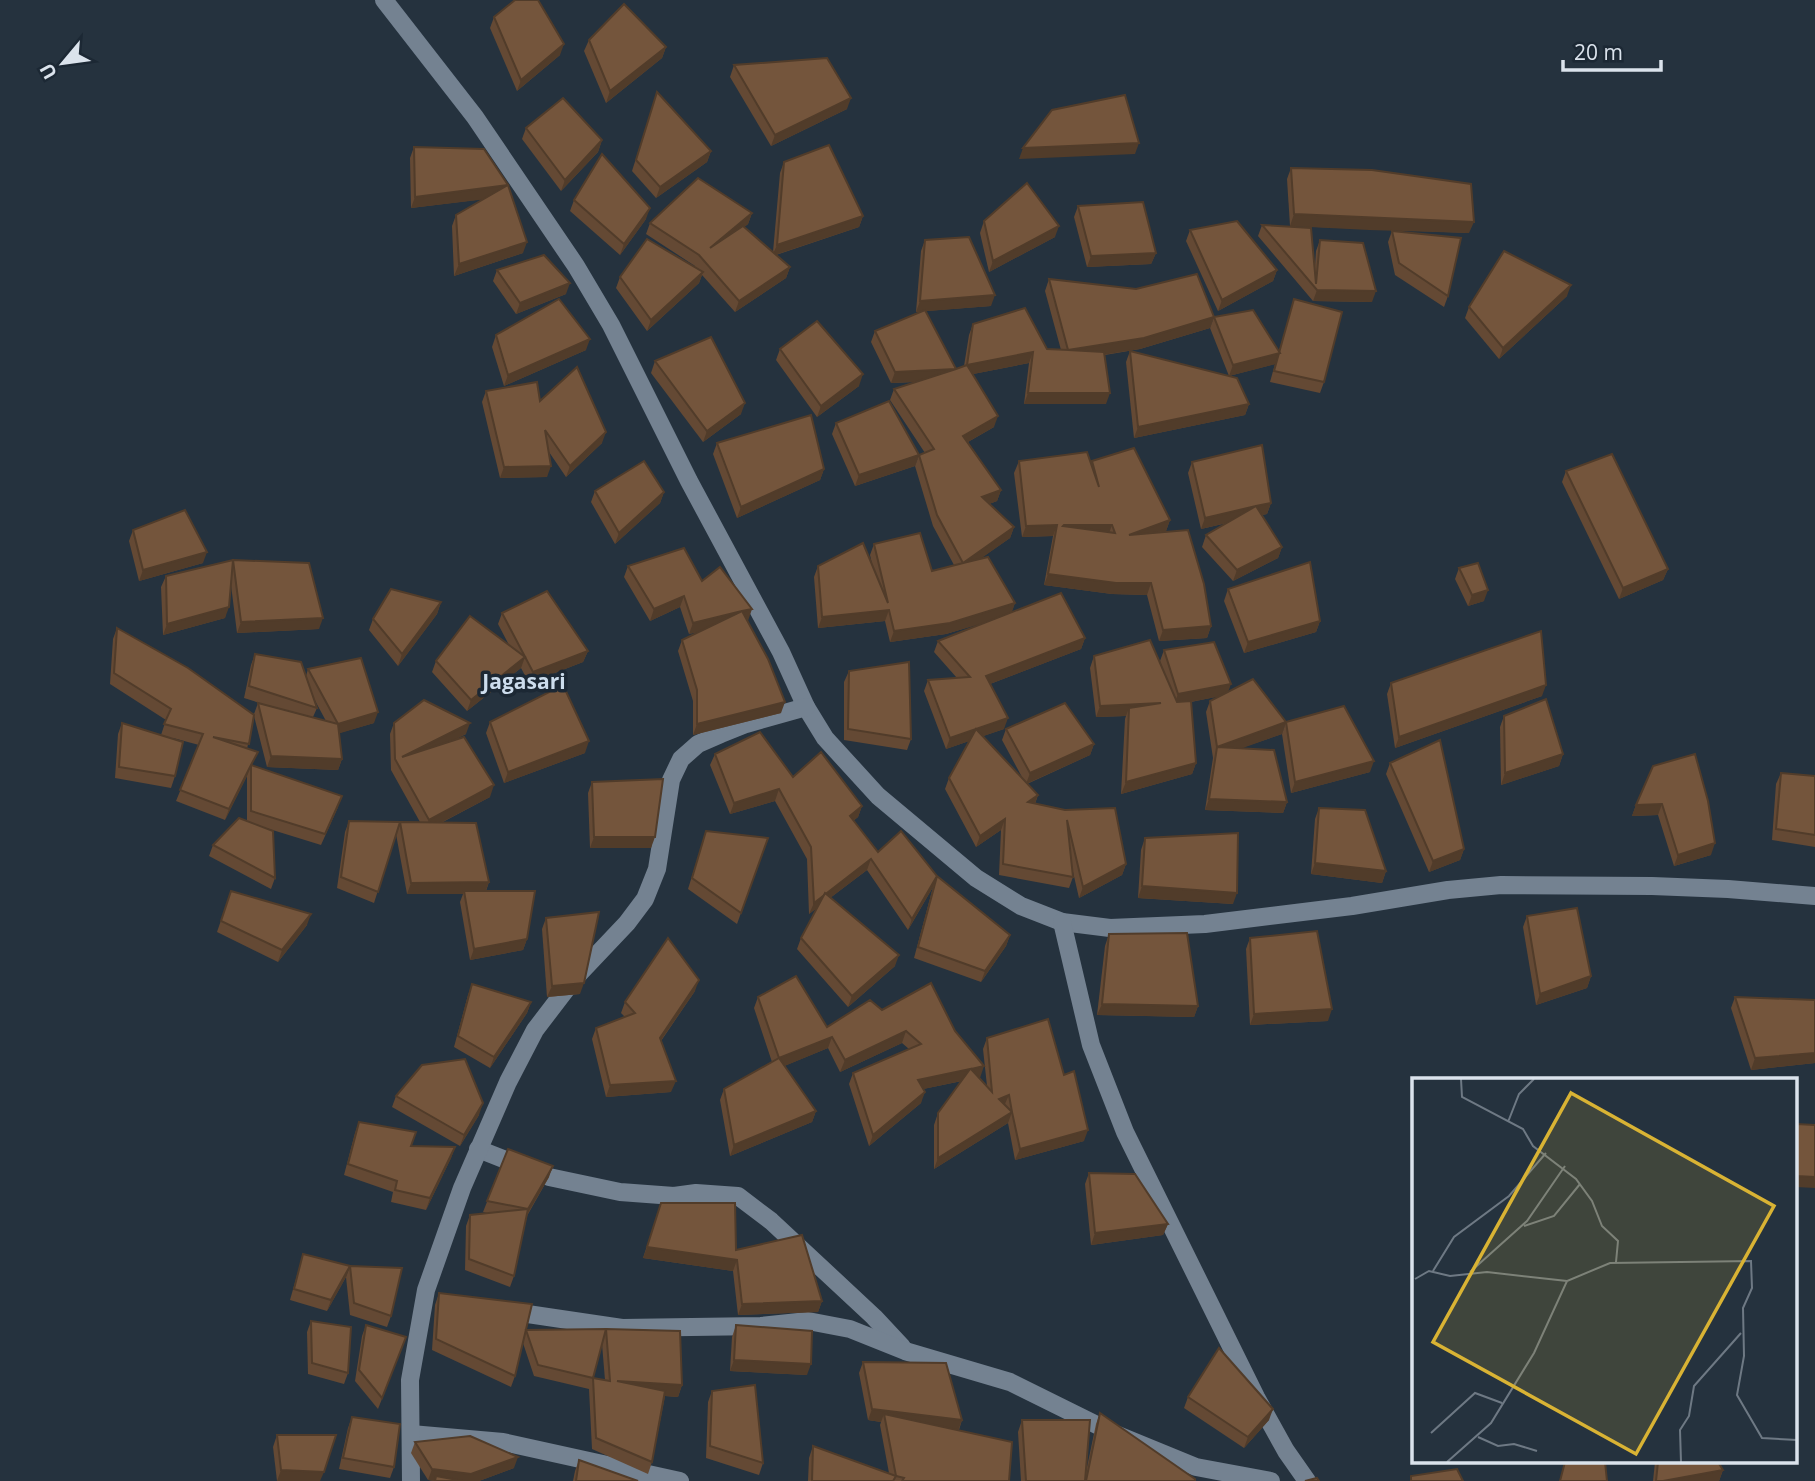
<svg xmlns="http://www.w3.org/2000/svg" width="1815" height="1481" viewBox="0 0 1815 1481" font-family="'Open Sans',sans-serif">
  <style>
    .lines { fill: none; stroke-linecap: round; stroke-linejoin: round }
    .minor { stroke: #748291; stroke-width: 18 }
    .wall { fill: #644934; fill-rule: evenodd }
    .shaded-wall { fill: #513c2a }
    .building { fill: #74553c; stroke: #513c2a; stroke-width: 2; fill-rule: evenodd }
    .labels { text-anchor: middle; stroke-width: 7; stroke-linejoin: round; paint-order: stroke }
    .quarter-label { font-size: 21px; font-weight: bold; fill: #cddded; stroke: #1c2834 }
    .inset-road { fill: none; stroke: #6e7984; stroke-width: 2 }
    .view { fill: #d9b334; fill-opacity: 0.15; stroke: #d9b334; stroke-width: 3.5 }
    .inset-edge { fill: none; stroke: #dbe3ec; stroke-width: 3.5 }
  </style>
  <rect width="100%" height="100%" fill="#25323e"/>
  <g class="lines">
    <g class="minor">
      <path d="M384,0L475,117L576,266L611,325L689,481L781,652L806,707L825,738L878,796L976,878L1021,906L1062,922L1110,928L1205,924L1352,906L1448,890L1501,885L1652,886L1728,889L1815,896"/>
      <path d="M1062,922L1091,1045L1125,1132L1256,1397L1286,1451L1307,1481"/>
      <path d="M478,1149L549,1177L620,1192L674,1196L696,1193L738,1196L771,1221L874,1317L902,1347"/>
      <path d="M507,1311L622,1328L761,1326L808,1321L850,1329L905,1351L1010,1382L1113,1433L1196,1467L1271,1481"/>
      <path d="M411,1434L503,1442L680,1481"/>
      <path d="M411,1481L410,1380L426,1290L462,1188L508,1082L535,1030L574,979L627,923L645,899L657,869L671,780L681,759L698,744L721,734L746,724L806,707"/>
    </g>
  </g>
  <g class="wall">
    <path d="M494,17L560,55L517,91L490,28Z"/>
    <path d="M589,40L666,47L662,58L606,103L584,51Z"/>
    <path d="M734,65L847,109L771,146L730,77Z"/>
    <path d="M657,92L711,151L707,162L656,198L632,171Z"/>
    <path d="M526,128L602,140L598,152L561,191L522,139Z"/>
    <path d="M414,147L484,149L523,253L454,276L452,226L456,215L484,199L411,208L410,158Z"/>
    <path d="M784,162L863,216L859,227L776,255L790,267L786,278L735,312L702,275L699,283L647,331L616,288L620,277L695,266L646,234L650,223L752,213L748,224L744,227L773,252L780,173Z"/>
    <path d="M1291,168L1469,233L1290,226L1287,179Z"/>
    <path d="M574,200L646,219L620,255L570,211Z"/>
    <path d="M1078,206L1156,253L1151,264L1087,267L1074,217Z"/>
    <path d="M984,221L1055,237L989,272L980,233Z"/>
    <path d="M1262,225L1315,266L1316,251L1320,240L1372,302L1313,301L1258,236Z"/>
    <path d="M1190,230L1277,270L1273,281L1218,311L1186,241Z"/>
    <path d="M1392,231L1448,296L1444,307L1395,275L1388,242Z"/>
    <path d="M925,240L991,306L926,311L956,369L964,366L969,335L973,324L1047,349L1061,350L1045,291L1049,279L1214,317L1210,328L1140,349L1105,355L1106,404H1024L1029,363L973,374L994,427L968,442L1001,490L997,501L989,504L1014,527L1010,538L981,558L1015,603L1011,613L1085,638L1081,649L990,684L1004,729L983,736L1023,779L1002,740L1006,729L1094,744L1090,755L1027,784L1038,795L1035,804L1126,864L1122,875L1079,898L1073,872V877L1069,888L999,875L1001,830L976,847L945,789L949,778L969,741L946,749L924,691L928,680L957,678L934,652L938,641L989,621L946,634L890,642L885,621L818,628L814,577L818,566L872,564L870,555L874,544L932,571L954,565L933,526L915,466L919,455L925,453L890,400L894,389L916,382L891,383L871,342L875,331L921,312H916L921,251Z"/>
    <path d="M497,270L566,294L516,314L493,281Z"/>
    <path d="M1567,296L1499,359L1465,318L1469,307Z"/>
    <path d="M1294,299L1324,382L1320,393L1270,382L1275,364L1229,376L1210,328L1214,317L1279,351Z"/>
    <path d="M496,335L586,350L504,386L492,347Z"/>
    <path d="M780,349L859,386L817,417L776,360Z"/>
    <path d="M1130,351L1249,404L1245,415L1134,438L1126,362Z"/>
    <path d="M655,361L741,414L703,442L651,373Z"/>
    <path d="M486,391L540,401L602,443L566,477L549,452L547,477L500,478L482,402Z"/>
    <path d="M836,423L919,455L915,466L855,486L832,434Z"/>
    <path d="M717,443L824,469L820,480L737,518L713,454Z"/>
    <path d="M1019,461L1091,464L1092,461L1170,520L1166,531L1211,626L1207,638L1159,641L1147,595L1112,594L1044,585L1053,536L1022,537L1014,473Z"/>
    <path d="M1192,462L1271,503L1267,514L1262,515L1282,547L1278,558L1233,581L1202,547L1206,535L1227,523L1201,529L1188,473Z"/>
    <path d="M1566,471L1668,569L1663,580L1619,599L1562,482Z"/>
    <path d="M595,491L664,492L660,503L615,544L591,502Z"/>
    <path d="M133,530L203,563L139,581L129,541Z"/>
    <path d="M233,560L319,629L237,633L231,585L225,618L163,635L161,587L166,576Z"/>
    <path d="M628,566L702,581L748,621L781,713L693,735V701L678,651L682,640L702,631L689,634L680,607L650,621L624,577Z"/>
    <path d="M1459,568L1484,601L1468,606L1455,579Z"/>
    <path d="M1228,589L1320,621L1316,632L1244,653L1224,601Z"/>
    <path d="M441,602L437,614L398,666L369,630L373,619Z"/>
    <path d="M502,613L588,651L583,662L529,683L521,668L467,711L432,672L436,661L509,645L498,624Z"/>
    <path d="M117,628L254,714L258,703L276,708L244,698L251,665L255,654L306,676L308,669L374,723L339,733L342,759L338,770L267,767L254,716L247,749L252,766L338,807L321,845L266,828L275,878L271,889L209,856L213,845L247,821V776L225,820L176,801L199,745L173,738L175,776L171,788L115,778L118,734L122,723L161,735L166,720L110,684L113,639ZM312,695L326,721L313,717L317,708Z"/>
    <path d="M1164,650L1227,692L1286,722L1282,734L1241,748L1287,802L1283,813L1205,810L1213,758L1206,712L1210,701L1220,696L1191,702L1196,763L1192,774L1121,794L1125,719L1126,716L1096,717L1090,668L1094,656L1165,675L1160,661Z"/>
    <path d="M849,671L911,739L907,750L844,740V682Z"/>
    <path d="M1391,683L1542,696L1395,748L1387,694Z"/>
    <path d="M1504,716L1563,754L1559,766L1501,785L1500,727Z"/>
    <path d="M490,722L585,753L504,783L486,733Z"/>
    <path d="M1286,722L1370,772L1291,793L1282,734Z"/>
    <path d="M394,723L466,734L456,739L490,797L441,823L489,882L486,891L527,939L523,950L470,960L460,902L463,894H407L396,834L374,903L337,888L345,832L349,821L420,822L391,770L390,734Z"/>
    <path d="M715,754L793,777L862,806L858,817L853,821L878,852L937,876L1010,935L1006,946L981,982L914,958L933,887L908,930L867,870L830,898L895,966L848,1007L797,949L801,938L818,907L809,914L807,859L775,801L730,814L710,765Z"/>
    <path d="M1390,763L1464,849L1460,860L1429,872L1386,774Z"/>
    <path d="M1781,773L1815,776V847L1772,840L1776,784Z"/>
    <path d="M592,782L651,848H590L588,793Z"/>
    <path d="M1708,801L1711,855L1674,866L1658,815L1632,816L1636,805Z"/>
    <path d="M1319,808L1386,871L1382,883L1311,874L1315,819Z"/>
    <path d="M706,831L768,838L737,924L688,889Z"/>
    <path d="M1145,838L1233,904L1138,898L1141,850Z"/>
    <path d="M231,891L307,925L278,962L217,932Z"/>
    <path d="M1527,916L1591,976L1587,988L1536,1005L1523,927Z"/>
    <path d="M546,918L580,994L547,997L542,929Z"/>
    <path d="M1109,934L1198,1006L1194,1017L1097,1015L1105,946Z"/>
    <path d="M1250,938L1328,1021L1250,1025L1246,949Z"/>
    <path d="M472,984L531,1002L527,1013L490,1068L454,1047L468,995Z"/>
    <path d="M695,991L661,1041L671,1092L606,1097L592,1039L596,1028L625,1017L621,1013L625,1002Z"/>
    <path d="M758,997L827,1027L882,1010L980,1078L987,1086L983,1049L987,1038L1064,1075L1084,1141L1015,1160L1008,1123L934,1169V1125L938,1113L962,1081L923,1089L921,1103L869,1146L849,1084L853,1073L909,1049L902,1043L840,1072L828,1048L784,1066L816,1111L812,1122L730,1156L720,1100L724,1089L772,1062L754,1008Z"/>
    <path d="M1735,997L1815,1000V1063L1751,1070L1731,1008Z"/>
    <path d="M396,1096L479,1115L460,1146L392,1107Z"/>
    <path d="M359,1122L411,1146L455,1147L451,1158L426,1210L391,1202L393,1192L344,1175L355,1133Z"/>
    <path d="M508,1149L549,1177L527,1216L514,1276L510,1287L465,1270L466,1226L470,1215L487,1213L483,1212Z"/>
    <path d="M1089,1173L1168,1224L1163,1235L1091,1245L1085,1184Z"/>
    <path d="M661,1203L822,1301L818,1312L738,1315L733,1271L643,1258Z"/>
    <path d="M303,1254L350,1266L346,1277L327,1311L290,1300Z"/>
    <path d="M350,1266L391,1316L387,1327L350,1315L346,1277Z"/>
    <path d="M439,1293L526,1330L606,1329L682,1385L678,1397L665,1396L652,1462L648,1474L592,1449L589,1389L534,1376L523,1343L515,1376L511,1387L432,1350L435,1305ZM602,1344L605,1380L593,1378Z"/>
    <path d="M311,1321L348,1373L344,1384L308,1374L307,1332Z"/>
    <path d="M366,1325L406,1337L378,1409L355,1381L362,1336Z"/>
    <path d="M736,1325L807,1375L730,1371L732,1337Z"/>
    <path d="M863,1362L962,1420L959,1430L1009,1481H808L809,1458L813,1446L889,1473L880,1425L881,1422L868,1420L859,1373Z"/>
    <path d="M712,1391L763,1463L759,1475L706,1458L708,1402Z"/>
    <path d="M1188,1397L1269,1420L1244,1448L1184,1408Z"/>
    <path d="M1100,1413L1195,1481H1021L1018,1432L1022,1420L1086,1472L1096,1424Z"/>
    <path d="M352,1417L394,1467L390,1478L339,1469L348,1428Z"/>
    <path d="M277,1435L320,1481H277L273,1447Z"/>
    <path d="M415,1442L514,1468L479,1481H435L428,1480L411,1453Z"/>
    <path d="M579,1460L638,1481H573L575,1471Z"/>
    <path d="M1655,1462H1718L1723,1470L1719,1481H1653Z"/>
  </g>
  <g class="shaded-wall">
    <path d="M564,44L560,55L517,91L521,80Z"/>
    <path d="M666,47L662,58L606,103L610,91Z"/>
    <path d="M851,98L847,109L771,146L775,135Z"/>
    <path d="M602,140L598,152L561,191L565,180Z"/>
    <path d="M1139,143L1135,154L1019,159L1023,148Z"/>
    <path d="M711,151L707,162L656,198L660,187Z"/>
    <path d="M508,185L504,197L411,208L415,197Z"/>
    <path d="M650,208L646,219L620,255L624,244Z"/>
    <path d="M752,213L748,224L706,259L710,248Z"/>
    <path d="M1294,214L1474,222L1469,233L1369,230L1290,226Z"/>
    <path d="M863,216L859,227L772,256L777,245Z"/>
    <path d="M1059,226L1055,237L989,272L993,261Z"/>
    <path d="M527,242L523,253L454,276L459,264Z"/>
    <path d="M1156,253L1151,264L1087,267L1091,256Z"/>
    <path d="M790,267L786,278L735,312L739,301Z"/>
    <path d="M1277,270L1273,281L1218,311L1222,300Z"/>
    <path d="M703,272L699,283L647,331L651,320Z"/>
    <path d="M570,283L566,294L516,314L520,303Z"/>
    <path d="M1571,285L1567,296L1499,359L1503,348Z"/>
    <path d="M1317,290L1376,291L1372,302L1313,301Z"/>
    <path d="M995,295L991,306L916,312L920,301Z"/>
    <path d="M1214,317L1210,328L1140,349L1064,361L1068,350Z"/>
    <path d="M590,339L586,350L504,386L508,375Z"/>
    <path d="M1033,352L1029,363L963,376L967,365Z"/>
    <path d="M1280,353L1276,364L1229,376L1233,365Z"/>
    <path d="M956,369L952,380L891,383L895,372Z"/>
    <path d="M863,374L859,386L817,417L821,406Z"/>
    <path d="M1028,393H1110L1106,404H1024Z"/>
    <path d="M745,403L741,414L703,442L707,431Z"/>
    <path d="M1249,404L1245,415L1134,438L1138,427Z"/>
    <path d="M998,416L994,427L959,447L963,436Z"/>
    <path d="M606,432L602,443L566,477L570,466Z"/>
    <path d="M919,455L915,466L855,486L859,475Z"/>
    <path d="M551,466L547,477L500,478L504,467Z"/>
    <path d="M824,469L820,480L737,518L741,507Z"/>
    <path d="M1001,490L997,501L978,508L982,497Z"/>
    <path d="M664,492L660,503L615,544L619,533Z"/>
    <path d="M1271,503L1267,514L1252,517L1256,506Z"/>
    <path d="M1256,506L1252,517L1201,529L1205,518Z"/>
    <path d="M1170,520L1166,531L1129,535Z"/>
    <path d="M1057,525L1053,536L1022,537L1026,526Z"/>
    <path d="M1064,525H1112L1108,536H1059Z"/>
    <path d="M1014,527L1010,538L959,574L963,563Z"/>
    <path d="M1282,547L1278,558L1233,581L1237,570Z"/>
    <path d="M207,552L203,563L139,581L143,570Z"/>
    <path d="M1668,569L1663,580L1619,599L1623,588Z"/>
    <path d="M1048,574L1151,583L1147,595L1112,594L1044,585Z"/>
    <path d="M1488,590L1484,601L1468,606L1472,595Z"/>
    <path d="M684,596L680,607L650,621L654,609Z"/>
    <path d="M441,602L437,614L398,666L402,654Z"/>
    <path d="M1015,603L1011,615L946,634L890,642L894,631Z"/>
    <path d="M229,607L225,618L163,635L167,624Z"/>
    <path d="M752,609L748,621L738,622L742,611Z"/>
    <path d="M889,610L885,621L818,628L822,617Z"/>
    <path d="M742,611L738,622L689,634L693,623Z"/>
    <path d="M323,618L319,629L237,633L241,622Z"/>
    <path d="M1320,621L1316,632L1244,653L1248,642Z"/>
    <path d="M1211,626L1207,638L1159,641L1163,630Z"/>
    <path d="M1085,638L1081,649L982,687L986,676Z"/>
    <path d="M588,651L583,662L529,683L533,672Z"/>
    <path d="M525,657L521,668L467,711L471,700Z"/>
    <path d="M1231,684L1227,695L1174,705L1178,694Z"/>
    <path d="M1546,685L1542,696L1395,748L1399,737Z"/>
    <path d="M785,702L781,713L693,735L697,724Z"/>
    <path d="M1161,703L1129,708L1126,716L1096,717L1100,706Z"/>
    <path d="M378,712L374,723L334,735L338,724Z"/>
    <path d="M1008,718L1004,729L946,749L950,738Z"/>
    <path d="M1286,722L1282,734L1215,758L1217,747Z"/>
    <path d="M470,723L466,734L400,767L402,757Z"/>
    <path d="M589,741L585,753L504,783L508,772Z"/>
    <path d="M1094,744L1090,755L1026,784L1030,773Z"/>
    <path d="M1563,754L1559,766L1501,785L1505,773Z"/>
    <path d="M271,756L342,759L338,770L267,767Z"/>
    <path d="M1374,761L1370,772L1291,793L1295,782Z"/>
    <path d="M1196,763L1192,774L1121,794L1126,782Z"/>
    <path d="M251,765L247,776L225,820L229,809Z"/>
    <path d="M494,785L490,797L425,831L429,820Z"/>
    <path d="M779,789L775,801L730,814L734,803Z"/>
    <path d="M1038,795L1034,806L1028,802Z"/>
    <path d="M1209,799L1287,802L1283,813L1205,810Z"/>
    <path d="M1662,804L1658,815L1632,816L1636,805Z"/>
    <path d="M862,806L858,817L845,827L850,816Z"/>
    <path d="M1005,819L1001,830L976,847L980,836Z"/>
    <path d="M594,837H655L651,848H590Z"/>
    <path d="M1715,843L1711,855L1674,866L1678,855Z"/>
    <path d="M1464,849L1460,860L1429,872L1433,861Z"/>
    <path d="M871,859L867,870L809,914L814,903Z"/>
    <path d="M1315,863L1386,871L1382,883L1311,874Z"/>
    <path d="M1126,864L1122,875L1079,898L1083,887Z"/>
    <path d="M937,876L933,887L908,930L912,919Z"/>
    <path d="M489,882L485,893L464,891L463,894H407L411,883Z"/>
    <path d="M1142,886L1237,893L1233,904L1138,898Z"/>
    <path d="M311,914L307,925L278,962L282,950Z"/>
    <path d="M1010,935L1006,946L981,982L985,971Z"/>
    <path d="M527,939L523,950L470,960L474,949Z"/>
    <path d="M899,955L895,966L848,1007L852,996Z"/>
    <path d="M1591,976L1587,988L1536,1005L1540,994Z"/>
    <path d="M699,980L695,991L655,1049L660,1038Z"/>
    <path d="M584,983L580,994L547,997L552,986Z"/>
    <path d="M531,1002L527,1013L490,1068L494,1057Z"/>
    <path d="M1102,1004L1198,1006L1194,1017L1097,1015Z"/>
    <path d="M1332,1009L1328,1021L1250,1025L1254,1014Z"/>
    <path d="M906,1031L902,1043L840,1072L845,1060Z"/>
    <path d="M832,1037L828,1048L775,1070L779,1058Z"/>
    <path d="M1815,1053V1063L1751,1070L1755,1058Z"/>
    <path d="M984,1066L980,1078L967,1080L971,1069Z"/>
    <path d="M970,1069L966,1080L914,1091L918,1080Z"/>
    <path d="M676,1081L671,1092L606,1097L610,1085Z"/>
    <path d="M925,1092L921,1103L869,1146L873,1135Z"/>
    <path d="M1009,1095L1004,1106L999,1099Z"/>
    <path d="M483,1103L479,1115L460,1146L464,1135Z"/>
    <path d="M816,1111L812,1122L730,1156L734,1145Z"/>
    <path d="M1012,1112L1008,1123L934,1169L938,1158Z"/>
    <path d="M1088,1130L1084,1141L1015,1160L1020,1149Z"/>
    <path d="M455,1147L451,1158L426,1210L430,1198Z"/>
    <path d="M553,1166L549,1177L524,1220L528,1209Z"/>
    <path d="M1796,1176L1815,1177V1188L1796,1187Z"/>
    <path d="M1168,1224L1163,1235L1091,1245L1095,1233Z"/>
    <path d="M647,1247L737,1260L733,1271L643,1258Z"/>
    <path d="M350,1266L346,1277L327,1311L331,1300Z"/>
    <path d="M822,1301L818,1312L738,1315L742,1304Z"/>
    <path d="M734,1360L811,1364L807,1375L730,1371Z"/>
    <path d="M617,1381L682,1385L678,1397L613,1392Z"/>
    <path d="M872,1409L962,1420L958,1431L884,1414L881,1422L868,1420Z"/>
    <path d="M1273,1409L1269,1420L1244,1448L1248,1437Z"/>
    <path d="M518,1457L514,1468L479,1481H437L436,1476L435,1481L428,1480L432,1469Z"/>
    <path d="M281,1470L324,1472L320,1481H277Z"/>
    <path d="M1723,1470L1719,1481H1663Z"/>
  </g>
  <g class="building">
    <path d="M515,0H538L564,44L521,80L494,17Z"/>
    <path d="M624,4L666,47L610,91L589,40Z"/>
    <path d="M827,58L851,98L775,135L734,65Z"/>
    <path d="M657,92L711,151L660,187L636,160Z"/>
    <path d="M1125,95L1139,143L1023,148L1052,110Z"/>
    <path d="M563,98L602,140L565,180L526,128Z"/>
    <path d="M829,145L863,216L777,245L784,162Z"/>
    <path d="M414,147L484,149L508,185L415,197Z"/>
    <path d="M602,154L650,208L624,244L574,200Z"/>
    <path d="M1291,168L1372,170L1471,184L1474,222L1294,214Z"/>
    <path d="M698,178L752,213L710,248L743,226L790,267L739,301L699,255L650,223Z"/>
    <path d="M1027,183L1059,226L993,261L984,221Z"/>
    <path d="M508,185L527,242L459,264L456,215Z"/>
    <path d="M1143,202L1156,253L1091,256L1078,206Z"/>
    <path d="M1237,221L1277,270L1222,300L1190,230Z"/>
    <path d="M1262,225L1311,228L1316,284L1320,240L1363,243L1376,291L1317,290Z"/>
    <path d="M1392,231L1461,238L1448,296L1399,263Z"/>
    <path d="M969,237L995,295L920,301L925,240Z"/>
    <path d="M647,239L703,272L651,320L620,277Z"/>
    <path d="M1504,251L1571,285L1503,348L1469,307Z"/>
    <path d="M544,255L570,283L520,303L497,270Z"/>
    <path d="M1197,274L1214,317L1144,338L1068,350L1104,352L1110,393H1028L1033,352L967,365L973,324L1025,308L1047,349L1068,350L1049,279L1136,289Z"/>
    <path d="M559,299L590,339L508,375L496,335Z"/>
    <path d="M1294,299L1342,312L1324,382L1274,371Z"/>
    <path d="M925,310L956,369L967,365L998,416L963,436L1001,490L982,497L1014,527L963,563L988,557L1015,603L950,623L894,631L889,610L822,617L818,566L863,543L888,603L874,544L920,533L932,571L963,563L937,515L919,455L934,449L894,389L956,369L895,372L875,331Z"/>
    <path d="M1253,310L1280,353L1233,365L1214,317Z"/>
    <path d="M817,321L863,374L821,406L780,349Z"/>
    <path d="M711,337L745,403L707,431L655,361Z"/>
    <path d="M1130,351L1237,378L1249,404L1138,427Z"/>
    <path d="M577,367L606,432L570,466L545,430L551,466L504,467L486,391L537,382L540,401Z"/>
    <path d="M889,401L919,455L859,475L836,423Z"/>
    <path d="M811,415L824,469L741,507L717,443Z"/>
    <path d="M1262,445L1271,503L1256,506L1282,547L1237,570L1206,535L1256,506L1205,518L1192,462Z"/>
    <path d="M1134,448L1170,520L1129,535L1188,530L1204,584L1211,626L1163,630L1151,583H1116L1048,574L1057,525L1026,526L1019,461L1087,452L1099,487L1092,461ZM1064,525H1112L1115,533L1063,526Z"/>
    <path d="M1612,454L1668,569L1623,588L1566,471Z"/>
    <path d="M644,461L664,492L619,533L595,491Z"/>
    <path d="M185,510L207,552L143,570L133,530Z"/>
    <path d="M684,548L702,581L720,567L752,609L742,611L768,659L785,702L697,724V690L682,640L742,611L693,623L684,596L654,609L628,566Z"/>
    <path d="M233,560L309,563L323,618L241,622Z"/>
    <path d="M233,560L229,607L167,624L166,576Z"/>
    <path d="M1310,562L1320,621L1248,642L1228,589Z"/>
    <path d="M1478,563L1488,590L1472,595L1459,568Z"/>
    <path d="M391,589L441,602L402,654L373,619Z"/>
    <path d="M547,591L588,651L533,672L502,613Z"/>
    <path d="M1061,593L1085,638L986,676L1008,718L950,738L928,680L970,677L938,641Z"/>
    <path d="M470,616L525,657L471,700L436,661Z"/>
    <path d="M117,628L188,668L254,715L249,744L213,737L258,752L251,765L342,796L325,834L251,811V765L229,809L180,790L203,734L164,724L171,709L114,673Z"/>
    <path d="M1541,631L1546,685L1399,737L1391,683Z"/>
    <path d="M1150,640L1177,702L1191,701L1196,763L1126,782L1129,708L1161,703L1100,706L1094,656Z"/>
    <path d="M1214,642L1231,684L1178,694L1164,650Z"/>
    <path d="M255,654L301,662L317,708L249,686Z"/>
    <path d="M361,658L378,712L338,724L308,669Z"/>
    <path d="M909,662L911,739L848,729L849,671Z"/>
    <path d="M1253,679L1286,722L1217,747L1210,701Z"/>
    <path d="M563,685L589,741L508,772L490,722Z"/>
    <path d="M1546,699L1563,754L1505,773L1504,716Z"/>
    <path d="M424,700L470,723L402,757L464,737L494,785L429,820L395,759L394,723Z"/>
    <path d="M258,703L338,724L342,759L271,756Z"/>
    <path d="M1065,703L1094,744L1030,773L1006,729Z"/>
    <path d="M1344,706L1374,761L1295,782L1286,722Z"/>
    <path d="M122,723L183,742L175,776L119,767Z"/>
    <path d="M976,729L1038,795L1028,802L1065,810L1115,808L1126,864L1083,887L1067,820L1073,877L1003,864L1005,819L980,836L949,778Z"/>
    <path d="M760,732L793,777L821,752L862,806L850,816L878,852L901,831L937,876L1010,935L985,971L918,947L937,876L912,919L871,859L814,903L811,847L779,789L734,803L715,754Z"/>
    <path d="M1440,740L1464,849L1433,861L1390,763Z"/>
    <path d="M1217,747L1274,750L1287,802L1209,799Z"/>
    <path d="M1695,754L1708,801L1715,843L1678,855L1662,804L1636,805L1653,766Z"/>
    <path d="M1781,773L1815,776V835L1776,829Z"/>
    <path d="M663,779L655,837H594L592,782Z"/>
    <path d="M1319,808L1365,810L1386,871L1315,863Z"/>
    <path d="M239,818L273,831L275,878L213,845Z"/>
    <path d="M349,821L400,822L476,823L489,882L411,883L400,822L378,892L341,877Z"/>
    <path d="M706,831L768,838L741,913L692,878Z"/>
    <path d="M1238,833L1237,893L1142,886L1145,838Z"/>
    <path d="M231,891L311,914L282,950L221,921Z"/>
    <path d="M464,891H535L527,939L474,949Z"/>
    <path d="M825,893L899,955L852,996L801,938Z"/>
    <path d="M1577,908L1591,976L1540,994L1527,916Z"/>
    <path d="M599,912L584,983L552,986L546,918Z"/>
    <path d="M1317,931L1332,1009L1254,1014L1250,938Z"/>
    <path d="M1187,933L1198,1006L1102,1004L1109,934Z"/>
    <path d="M668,938L699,980L660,1038L676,1081L610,1085L596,1028L635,1013L625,1002Z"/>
    <path d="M796,976L827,1027L870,1000L882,1010L931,983L955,1031L984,1066L971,1069L992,1092L987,1038L1048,1019L1064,1075L1074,1071L1088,1130L1020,1149L1012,1112L938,1158V1113L970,1069L918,1080L925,1092L873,1135L853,1073L921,1044L906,1031L845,1060L832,1037L779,1058L758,997ZM1009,1095L1012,1112L999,1099Z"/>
    <path d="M472,984L531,1002L494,1057L458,1036Z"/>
    <path d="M1735,997L1815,1000V1053L1755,1058Z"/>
    <path d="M779,1058L816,1111L734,1145L724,1089Z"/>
    <path d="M465,1059L483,1103L464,1135L396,1096L422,1065Z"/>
    <path d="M359,1122L416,1132L411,1146L455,1147L430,1198L395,1190L397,1181L348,1164Z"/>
    <path d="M1796,1124L1815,1125V1177L1796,1176Z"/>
    <path d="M508,1149L553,1166L528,1209L487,1201Z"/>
    <path d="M1089,1173L1135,1174L1168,1224L1095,1233Z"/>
    <path d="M661,1203H735L736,1250L802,1235L822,1301L742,1304L737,1260L647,1247Z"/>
    <path d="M528,1209L514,1276L469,1259L470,1215Z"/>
    <path d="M303,1254L350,1266L331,1300L294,1289Z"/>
    <path d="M350,1266L402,1268L391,1316L354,1303Z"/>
    <path d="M439,1293L532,1304L515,1376L436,1339Z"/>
    <path d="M311,1321L351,1327L348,1373L312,1363Z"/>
    <path d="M366,1325L406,1337L382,1398L359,1370Z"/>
    <path d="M736,1325L812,1331L811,1364L734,1360Z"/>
    <path d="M606,1329L680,1331L682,1385L617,1381L665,1391L652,1462L596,1438L593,1378L610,1381Z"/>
    <path d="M606,1329L593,1378L538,1365L526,1330Z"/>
    <path d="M1219,1348L1273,1409L1248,1437L1188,1397Z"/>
    <path d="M863,1362L946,1363L962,1420L872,1409Z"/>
    <path d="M755,1385L763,1463L710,1446L712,1391Z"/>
    <path d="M1100,1413L1195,1479V1481H1086Z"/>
    <path d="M884,1414L1012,1442L1009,1481H902L904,1478L896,1476Z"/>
    <path d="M352,1417L400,1424L394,1467L343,1458Z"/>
    <path d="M1022,1420H1090L1085,1481H1026Z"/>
    <path d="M277,1435H336L324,1472L281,1470Z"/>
    <path d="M470,1436L518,1457L471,1474L432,1469L415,1442Z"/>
    <path d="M813,1446L896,1476L893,1481H812Z"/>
    <path d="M579,1460L638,1481H576Z"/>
    <path d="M1565,1462H1605L1607,1481H1560Z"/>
    <path d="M1658,1462H1718L1723,1470L1663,1481H1656Z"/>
    <path d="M1457,1469L1463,1481H1411V1476Z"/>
    <path d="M436,1476L463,1481H435Z"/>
    <path d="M1317,1478L1319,1481H1305Z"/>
  </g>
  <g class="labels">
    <g class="quarter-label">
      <text x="524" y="689">Jagasari</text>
    </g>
  </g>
  <g transform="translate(1412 1078)">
    <rect width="385" height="385" fill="#25323e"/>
    <path class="inset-road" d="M49,1L50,19L111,51L121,68L164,101L180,123L190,148L206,163L204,184M96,44L107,16L122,1M112,148L142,138L168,106M21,193L42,159L97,118L134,75M58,194L115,143L153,88M3,201L17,193L38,198L75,194L155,203M19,355L63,315L90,325M66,359L86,368L102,366L125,373M35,384L79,345L122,275L155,203L198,185L339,183L340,210L331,230L332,278L325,317L350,360L385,362M269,384L268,352L277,338L282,308L329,255"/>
    <path class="view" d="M159,15L362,128L224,376L21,264Z"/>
    <rect width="385" height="385" class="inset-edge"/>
  </g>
  <g transform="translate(63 63) rotate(241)" stroke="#1c2834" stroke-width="5" paint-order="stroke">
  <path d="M0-5L12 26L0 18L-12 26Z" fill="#dbe3ec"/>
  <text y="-10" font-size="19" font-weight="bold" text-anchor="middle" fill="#dbe3ec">U</text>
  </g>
  <path d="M1563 60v10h98v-10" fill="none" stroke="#dbe3ec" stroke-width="3.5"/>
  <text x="1574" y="60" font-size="21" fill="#dbe3ec" stroke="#1c2834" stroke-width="5" paint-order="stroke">20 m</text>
</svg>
